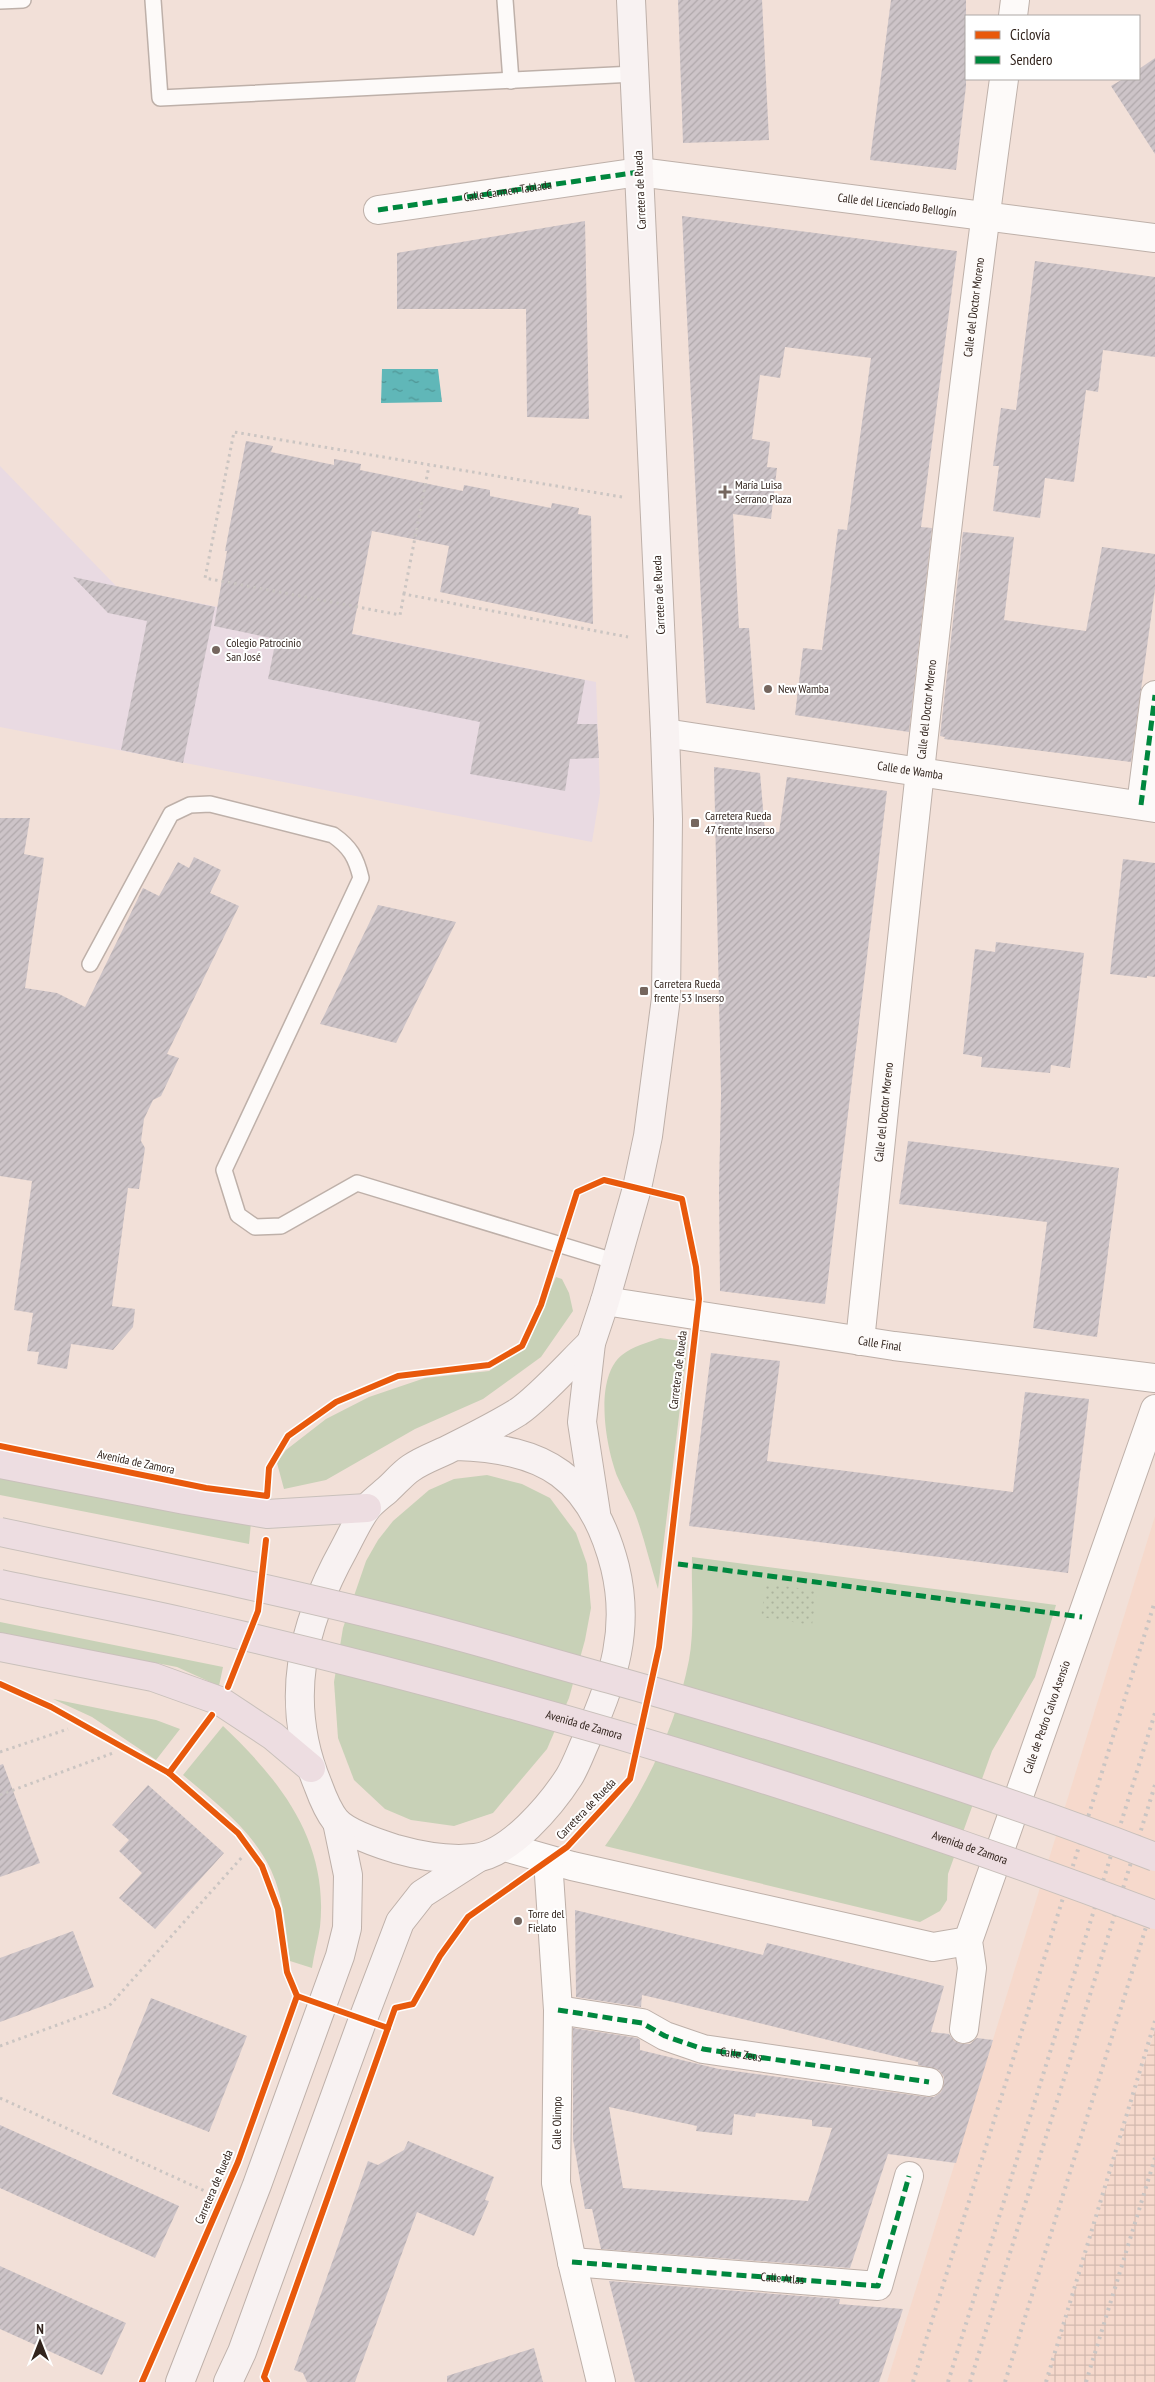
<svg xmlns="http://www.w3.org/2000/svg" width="1155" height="2382" viewBox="0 0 1155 2382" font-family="'PT Sans Narrow',sans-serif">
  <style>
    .industrial { fill: url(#industrial-grid) }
    .education { fill: #e9dae2 }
    .built { fill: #f6d9cc }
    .green { fill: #c8d1b7 }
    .park { fill: url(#park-dots) }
    .water { fill: url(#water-ripples) }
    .building { fill: url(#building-hatch); fill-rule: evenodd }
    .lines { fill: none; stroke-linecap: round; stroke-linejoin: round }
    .lane-casing { stroke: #beb0a9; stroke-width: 18 }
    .street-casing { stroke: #beb0a9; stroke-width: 30 }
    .secondary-casing { stroke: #beb0a9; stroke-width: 30 }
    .highway-casing { stroke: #c9c0bb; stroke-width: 30 }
    .path { stroke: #cbc5c2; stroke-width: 3; stroke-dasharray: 2.5 4; stroke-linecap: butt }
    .lane { stroke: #fdfaf9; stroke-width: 15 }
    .street { stroke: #fdfaf9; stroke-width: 28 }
    .secondary { stroke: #f8f2f2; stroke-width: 28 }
    .highway { stroke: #eddde1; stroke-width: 28 }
    .rail { stroke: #cac5c3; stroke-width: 4; stroke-dasharray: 2.5 5; stroke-linecap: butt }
    .highway-bridge-casing { stroke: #c9c0bb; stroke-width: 30; stroke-linecap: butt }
    .highway-bridge { stroke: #eddde1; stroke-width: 28 }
    .quiet { stroke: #00873e; stroke-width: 5; stroke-dasharray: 10 5; stroke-linecap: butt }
    .cycleway-casing { stroke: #fff; stroke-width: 9 }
    .cycleway { stroke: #e8590c; stroke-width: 6 }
    .poi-dot { fill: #75665e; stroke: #fff; stroke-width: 2 }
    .labels { text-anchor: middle; stroke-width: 4; stroke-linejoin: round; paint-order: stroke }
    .street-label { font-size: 12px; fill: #32241d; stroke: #fff }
    .poi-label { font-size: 12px; fill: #32241d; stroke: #fff; text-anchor: start }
  </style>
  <defs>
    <pattern id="industrial-grid" width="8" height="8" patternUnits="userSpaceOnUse" patternTransform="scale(1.25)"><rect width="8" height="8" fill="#f6d9cc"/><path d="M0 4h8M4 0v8" fill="none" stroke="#d3baaf"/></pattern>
    <pattern id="park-dots" width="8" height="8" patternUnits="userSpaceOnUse" patternTransform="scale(1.25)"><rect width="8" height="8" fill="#c8d1b7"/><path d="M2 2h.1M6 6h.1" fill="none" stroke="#acb39d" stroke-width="1.8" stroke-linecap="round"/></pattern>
    <pattern id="water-ripples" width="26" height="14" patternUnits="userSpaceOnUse" patternTransform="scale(1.25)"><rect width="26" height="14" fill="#60b7b8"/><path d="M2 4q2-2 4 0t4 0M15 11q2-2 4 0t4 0" fill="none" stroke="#509595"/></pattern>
    <pattern id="building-hatch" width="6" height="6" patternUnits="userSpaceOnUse" patternTransform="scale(1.25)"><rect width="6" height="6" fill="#cdc4c8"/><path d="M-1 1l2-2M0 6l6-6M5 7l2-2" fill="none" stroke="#b0a8ab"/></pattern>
  </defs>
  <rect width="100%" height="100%" fill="#f2e0d8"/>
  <path class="industrial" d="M1155,2029V2382H1046Z"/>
  <path class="education" d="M0,466L117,587L596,682L600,793L592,842L0,727Z"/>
  <path class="built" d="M1155,1516V2027L1046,2382H887Z"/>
  <g class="green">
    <path d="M556,1277L562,1279L569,1293L573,1311L541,1357L483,1399L415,1429L326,1480L284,1489L277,1463L286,1450L326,1419L369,1397L425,1378L489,1371L526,1347Z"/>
    <path d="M660,1338L688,1342L658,1589C650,1564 644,1537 635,1513C630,1501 623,1490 618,1478C606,1449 593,1378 622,1355C633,1346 647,1343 660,1338Z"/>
    <path d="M0,1475L251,1523L249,1544L0,1495Z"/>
    <path d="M487,1475L522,1484L550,1498L576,1533L587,1564L591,1608L585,1640L569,1698L547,1749L493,1813L454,1826L411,1820L385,1809L354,1780L338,1738L334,1682L343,1628L366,1561L378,1540L393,1521L429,1490L454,1479Z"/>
    <path d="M692,1557L1056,1605L1035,1677L992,1751L948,1874L947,1900L940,1911L920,1922L605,1846C645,1791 676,1727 689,1660C695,1627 691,1590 692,1557Z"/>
    <path d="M0,1622L223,1667L219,1686L177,1667L0,1633Z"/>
    <path d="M53,1699L156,1720L180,1729L156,1760L92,1717Z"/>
    <path d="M223,1726C281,1781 329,1842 320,1927C318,1940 314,1954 312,1968L290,1961C286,1931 284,1898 271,1870C252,1830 216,1803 183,1775Z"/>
  </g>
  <path class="park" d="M766,1583L817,1591L812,1625L761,1617Z"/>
  <path class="water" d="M382,369H438L442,402L381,403Z"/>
  <g class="building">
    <path d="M678,0H762L769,140L683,143Z"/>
    <path d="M891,0H966V86L956,170L870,160Z"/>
    <path d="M1155,58V154L1111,86L1123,79H1139V69Z"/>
    <path d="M682,216L957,251L921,527L932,528L909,732L795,715L803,648L822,650L838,529L847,530L871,358L785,347L780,378L760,375L752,439L770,442L767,467L777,468L771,519L733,514L739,628H749L755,710L706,703Z"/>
    <path d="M585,221L589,419L527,417L526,309H397V253Z"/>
    <path d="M1035,261L1155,277V357L1103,350L1098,392L1086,390L1074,482L1045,478L1040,518L993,511L999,466H993L1001,408L1016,410Z"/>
    <path d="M246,441L273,446L271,452L334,465V459L361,464L360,470L419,482L463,491L464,485L490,490V496L551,508L552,503L579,508L578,514L591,516L593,624L440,592L449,546L372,531L352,634L585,680L577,724H597L599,758L570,759L565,791L470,774L480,722L268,679L276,639L214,626L227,551H225Z"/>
    <path d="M963,532L1014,537L1004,620L1086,631L1102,547L1155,554V589L1131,762L944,739L945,737L940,736Z"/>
    <path d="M73,577L215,607L183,763L121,750L147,621L108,613Z"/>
    <path d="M714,767L760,773L765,832H779L787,777L887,791L825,1304L720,1291L719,1188L721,1094Z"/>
    <path d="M0,818H30L24,854L44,858L25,988L57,993L85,1007L143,888L159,896L178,862L189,868L194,857L221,870L210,893L239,906L167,1054L179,1058L161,1096L153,1100L144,1119L141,1141L145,1148L139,1189L128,1188L112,1306L135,1309L133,1327L113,1350L71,1344L67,1369L37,1364L39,1352L27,1351L33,1313L14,1310L32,1181L0,1176Z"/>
    <path d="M1123,859L1155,863V977L1147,976V978L1110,974Z"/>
    <path d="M378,905L456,922L396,1043L320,1024Z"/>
    <path d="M996,942L1084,953L1070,1068L1051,1065L1050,1073L981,1067L982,1057L963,1054L975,949L995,952Z"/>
    <path d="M908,1141L1119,1168L1097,1337L1033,1328L1047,1222L899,1204Z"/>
    <path d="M711,1353L780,1361L767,1461L1013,1492L1025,1392L1089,1399L1068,1573L689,1526Z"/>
    <path d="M3,1764L40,1863L0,1877V1765Z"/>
    <path d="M148,1785L224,1853L155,1929L119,1898L142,1873L119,1851L129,1840L112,1825Z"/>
    <path d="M575,1910L763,1955L767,1943L944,1986L931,2032L949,2034L954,2041L962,2044H970L977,2038L993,2040L956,2163L888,2154L850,2268L601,2249L592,2209H585L573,2139V2028L637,2038L640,2040V2050L719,2069L927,2097H934L941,2092L944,2084V2077L939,2070L918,2065V2062L677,2003L642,1995L641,2007L576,1997ZM609,2107L697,2126L696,2131L732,2135L734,2114L755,2117L756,2113L812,2120V2126L832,2128L808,2201L623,2188Z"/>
    <path d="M73,1931L94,1987L0,2022V1958Z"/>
    <path d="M151,1998L247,2036L209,2132L112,2094Z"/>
    <path d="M0,2125L179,2206L155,2258L0,2188Z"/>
    <path d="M408,2141L494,2177L485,2200L489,2201L474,2236L417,2212L355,2382H307L303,2373L294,2370L368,2161L378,2165L404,2150Z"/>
    <path d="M0,2266L126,2323L102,2375L0,2329Z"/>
    <path d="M609,2281L840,2299L839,2304L903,2309L879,2382H635Z"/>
    <path d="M534,2348L543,2382H447V2376Z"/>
  </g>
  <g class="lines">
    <defs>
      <g id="lane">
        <path d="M153,0L160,98L634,74"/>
        <path d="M505,0L511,81"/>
        <path d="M0,1L23,0"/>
        <path d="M90,964L171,814L190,805L210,804L333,835C350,847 356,857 361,878L224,1170L238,1215L255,1227L281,1226L357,1183L617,1262"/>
      </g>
      <g id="street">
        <path d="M1013,16L1015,0"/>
        <path id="s1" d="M378,210L639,172L1155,238"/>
        <path id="s2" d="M665,733L1155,808"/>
        <path d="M1141,805L1155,695"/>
        <path id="s3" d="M605,1301L894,1346L1155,1378"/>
        <path id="s4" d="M860,1341C904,920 946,498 1004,79"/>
        <path d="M505,1847L572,1866L933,1947L968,1941"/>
        <path d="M548,1860L558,2010L556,2183L572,2262L601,2382"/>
        <path id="s5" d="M558,2010L642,2023L665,2036L703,2049L929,2082"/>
        <path id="s6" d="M964,2029L972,1968L968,1941L1155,1409"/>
        <path id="s7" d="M572,2262L878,2286L909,2176"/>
      </g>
      <g id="secondary">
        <path d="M456,1446C545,1448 592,1477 615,1567C630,1629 614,1678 589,1734C582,1748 577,1764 569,1777C551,1805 510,1854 475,1858C450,1861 421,1856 396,1849C380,1844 347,1833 336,1821C328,1811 322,1796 318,1785C283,1701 302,1625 344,1549C351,1536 358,1520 367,1508C372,1502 380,1496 387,1490C395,1483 402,1474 411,1468C424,1459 440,1454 453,1447C475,1436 497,1425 518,1412C540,1397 570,1363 591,1343"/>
        <path d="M596,1513L582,1422L591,1343L605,1301L637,1188L648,1136L666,998L668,819L665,733L631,0"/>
        <path d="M180,2382L257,2185L340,1956L347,1928L348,1875L337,1822"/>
        <path d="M228,2382L242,2352L363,2019L400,1922L422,1894L478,1858"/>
      </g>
      <g id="highway">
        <path d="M0,1464L185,1500L267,1514L367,1508"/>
        <path d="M0,1647L153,1677L220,1701L273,1736L311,1768"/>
      </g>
    </defs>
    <use href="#lane" class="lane-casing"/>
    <use href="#street" class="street-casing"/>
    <use href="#secondary" class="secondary-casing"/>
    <use href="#highway" class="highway-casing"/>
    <g class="path">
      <path d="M622,497L234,432L205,578L400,615L404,594L628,637"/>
      <path d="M404,594L429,466"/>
      <path d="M0,1752L68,1729"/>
      <path d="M0,1795L113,1753"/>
      <path d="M0,2046L109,2006L243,1856"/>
      <path d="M0,2098L207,2192"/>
    </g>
    <use href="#lane" class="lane"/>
    <use href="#street" class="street"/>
    <use href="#secondary" class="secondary"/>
    <use href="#highway" class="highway"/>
    <g class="rail">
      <path d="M913,2382L1155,1601"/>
      <path d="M948,2382L1155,1713"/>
      <path d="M970,2382L1155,1785"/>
      <path d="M1005,2382L1155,1898"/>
      <path d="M1046,2382L1155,2021"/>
      <path d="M1086,2382L1155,2158"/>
    </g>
    <defs>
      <g id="highway-bridge">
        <path d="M0,1532C142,1562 284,1591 424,1627C486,1643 548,1662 610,1679C794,1731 977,1788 1155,1857"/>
        <path id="s8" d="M0,1584C61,1597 123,1608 184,1622C513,1697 839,1795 1155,1915"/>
      </g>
    </defs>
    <use href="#highway-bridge" class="highway-bridge-casing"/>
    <use href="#highway-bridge" class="highway-bridge"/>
    <g class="quiet">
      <path id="s9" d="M378,210L639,172"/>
      <path d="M1141,805L1155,695"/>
      <path d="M678,1564L1082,1617"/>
      <path d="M558,2010L642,2023L665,2036L703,2049L929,2082"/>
      <path d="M572,2262L878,2286L909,2176"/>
    </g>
    <defs>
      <g id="cycleway">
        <path d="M0,1446L206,1488L267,1496L269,1468L288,1436L336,1402L398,1376L489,1365L522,1346L541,1305L577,1192L604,1180L682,1199L696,1267L699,1299L659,1647L630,1779L567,1847L468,1917L440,1956L413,2004L395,2008L264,2377L267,2382"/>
        <path d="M0,1684L51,1707L169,1773L238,1833L262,1866L278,1909L287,1972L297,1996L238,2162L142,2382"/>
        <path d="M228,1687L258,1611L266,1540"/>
        <path d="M169,1773L212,1715"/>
        <path d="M297,1996L388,2028"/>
      </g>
    </defs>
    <use href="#cycleway" class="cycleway-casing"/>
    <use href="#cycleway" class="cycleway"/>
  </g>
  <g class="poi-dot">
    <path d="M722.5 484.5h5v5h5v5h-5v5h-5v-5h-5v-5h5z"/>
    <circle cx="216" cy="650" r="5"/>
    <circle cx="768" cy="689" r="5"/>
    <rect x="690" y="818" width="10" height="10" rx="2.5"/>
    <rect x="639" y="986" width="10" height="10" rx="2.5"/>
    <circle cx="518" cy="1921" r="5"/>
  </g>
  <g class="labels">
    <g class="street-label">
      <text transform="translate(640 190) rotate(-93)" y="4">Carretera de Rueda</text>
      <text dy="4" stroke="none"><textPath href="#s9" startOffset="131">Calle Carmen Tablada</textPath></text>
      <text dy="4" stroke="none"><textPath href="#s1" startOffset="524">Calle del Licenciado Bellogín</textPath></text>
      <text dy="4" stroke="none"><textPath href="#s4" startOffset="1040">Calle del Doctor Moreno</textPath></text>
      <text transform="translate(659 595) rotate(-93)" y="4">Carretera de Rueda</text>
      <text dy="4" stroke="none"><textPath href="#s4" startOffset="635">Calle del Doctor Moreno</textPath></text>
      <text dy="4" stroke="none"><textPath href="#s2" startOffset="248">Calle de Wamba</textPath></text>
      <text dy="4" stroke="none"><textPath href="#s4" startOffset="230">Calle del Doctor Moreno</textPath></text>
      <text dy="4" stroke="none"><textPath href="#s3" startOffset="278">Calle Final</textPath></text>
      <text transform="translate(678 1370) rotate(-83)" y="4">Carretera de Rueda</text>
      <text transform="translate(136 1462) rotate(12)" y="4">Avenida de Zamora</text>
      <text dy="4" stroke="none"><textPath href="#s6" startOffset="326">Calle de Pedro Calvo Asensio</textPath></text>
      <text dy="4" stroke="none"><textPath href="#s8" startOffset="601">Avenida de Zamora</textPath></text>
      <text transform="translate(586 1809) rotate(-46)" y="4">Carretera de Rueda</text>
      <text dy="4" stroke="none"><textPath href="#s8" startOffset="1006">Avenida de Zamora</textPath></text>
      <text dy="4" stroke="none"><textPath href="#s5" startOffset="190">Calle Zeus</textPath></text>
      <text transform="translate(557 2123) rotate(-89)" y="4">Calle Olimpo</text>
      <text transform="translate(214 2187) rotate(-67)" y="4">Carretera de Rueda</text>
      <text dy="4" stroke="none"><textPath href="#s7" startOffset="211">Calle Atlas</textPath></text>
    </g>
    <g class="poi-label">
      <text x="735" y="489">María Luisa<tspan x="735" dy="14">Serrano Plaza</tspan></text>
      <text x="226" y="647">Colegio Patrocinio<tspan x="226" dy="14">San José</tspan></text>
      <text x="778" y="693">New Wamba</text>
      <text x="705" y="820">Carretera Rueda<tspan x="705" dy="14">47 frente Inserso</tspan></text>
      <text x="654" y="988">Carretera Rueda<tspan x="654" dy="14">frente 53 Inserso</tspan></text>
      <text x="528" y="1918">Torre del<tspan x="528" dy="14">Fielato</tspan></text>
    </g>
  </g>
  <rect x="965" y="15" width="175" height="65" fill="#ffffff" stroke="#ada7a5"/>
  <rect x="975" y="31" width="25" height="8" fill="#e8590c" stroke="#ada7a5"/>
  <text x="1010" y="40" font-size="15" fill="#32241d">Ciclovía</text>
  <rect x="975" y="56" width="25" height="8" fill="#00873e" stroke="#ada7a5"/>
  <text x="1010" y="65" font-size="15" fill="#32241d">Sendero</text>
  <g transform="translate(40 2342)" stroke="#ffffff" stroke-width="4" paint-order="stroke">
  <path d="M0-4L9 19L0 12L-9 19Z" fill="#32241d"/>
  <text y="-8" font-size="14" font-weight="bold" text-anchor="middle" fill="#32241d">N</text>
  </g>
</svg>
